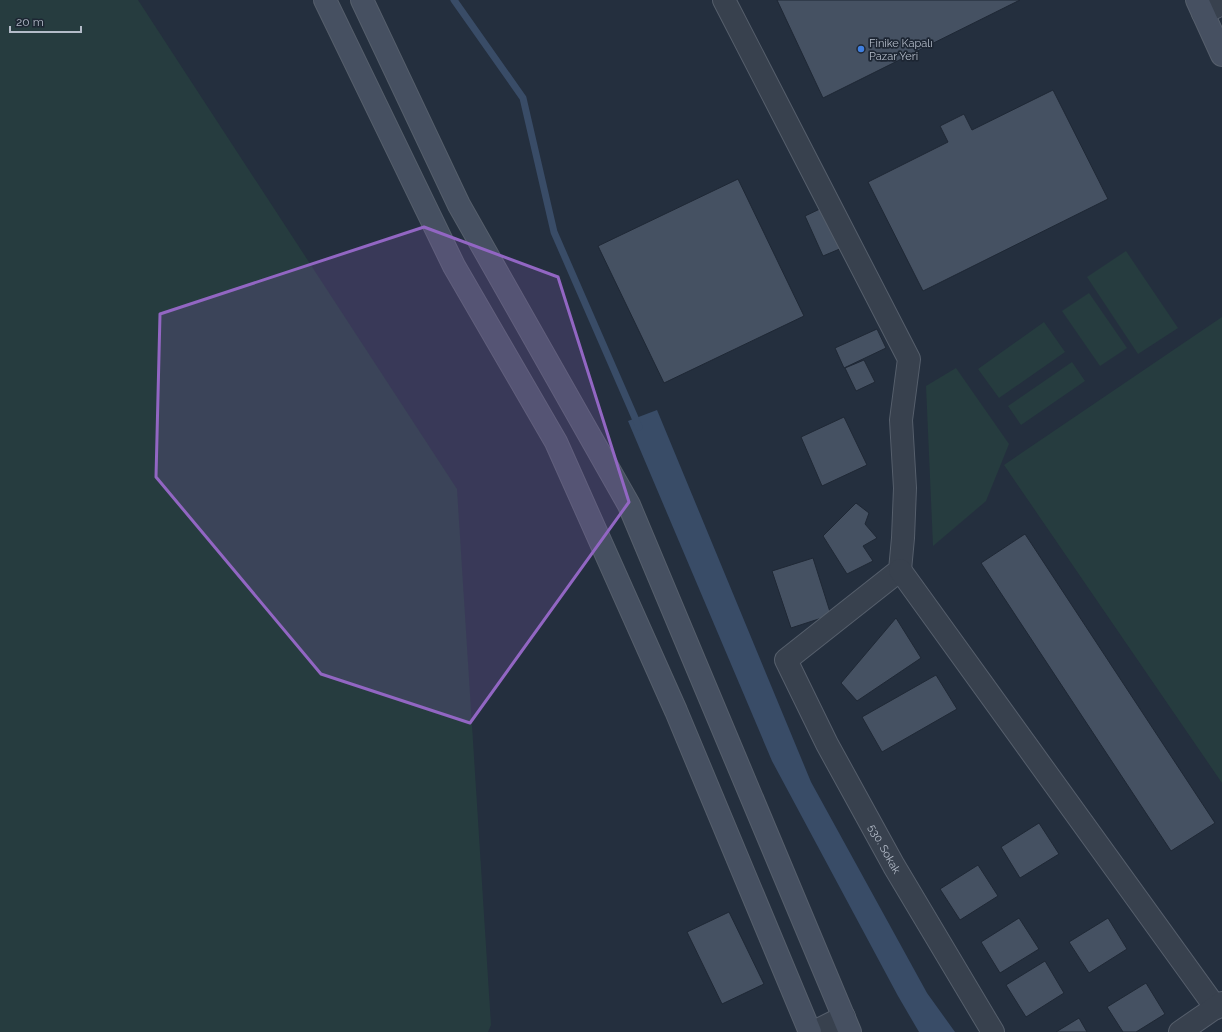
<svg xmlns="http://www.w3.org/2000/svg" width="1222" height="1032" viewBox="0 0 1222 1032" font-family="Raleway,sans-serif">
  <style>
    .green { fill: #263c3f }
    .water { fill: #394c67 }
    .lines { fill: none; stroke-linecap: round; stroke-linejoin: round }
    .stream { stroke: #394c67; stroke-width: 7 }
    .building { fill: #455162; stroke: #1f2835 }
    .street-casing { stroke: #565f6c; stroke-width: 24 }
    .secondary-casing { stroke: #565f6c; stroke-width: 24 }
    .street { stroke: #38414e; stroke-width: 22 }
    .secondary { stroke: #465061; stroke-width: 22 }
    .marked { fill: #9266c3; fill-opacity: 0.2; stroke: #9266c3; stroke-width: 3; stroke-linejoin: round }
    .shop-dot { fill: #3f7fe0; stroke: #1d2633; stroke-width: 1.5 }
    .labels { text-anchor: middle; stroke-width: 3.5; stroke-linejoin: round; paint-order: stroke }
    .poi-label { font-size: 11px; fill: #b4bcc9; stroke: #1d2633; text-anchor: start }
    .street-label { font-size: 11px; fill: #b4bcc9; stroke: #1d2633 }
  </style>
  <rect width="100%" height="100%" fill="#242f3e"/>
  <g class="green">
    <path d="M0,0H138L457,489L491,1025L488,1032H0Z"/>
    <path d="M1126,251L1178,328L1138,354L1087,277Z"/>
    <path d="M1089,293L1127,348L1100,366L1062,311Z"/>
    <path d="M1222,317V783L1004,465Z"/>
    <path d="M1044,322L1065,352L999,398L978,369Z"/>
    <path d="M1072,362L1085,381L1021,425L1008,406Z"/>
    <path d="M956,368L1009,444L986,501L933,546L926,386Z"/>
  </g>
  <path class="water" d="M657,410L811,782L927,993L955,1032H919L898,996L772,761L628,421Z"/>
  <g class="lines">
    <path class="stream" d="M454,0L523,98L554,232L639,427"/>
  </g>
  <g class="building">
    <path d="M777,0H1020L823,98Z"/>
    <path d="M1053,90L1108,199L923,291L868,182L948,142L940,126L964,114L972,130Z"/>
    <path d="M738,179L804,316L664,383L598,246Z"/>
    <path d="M824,207L842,248L823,256L805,216Z"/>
    <path d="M877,329L886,348L844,368L835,348Z"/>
    <path d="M864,360L875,382L856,391L845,368Z"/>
    <path d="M844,417L867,465L822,486L801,437Z"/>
    <path d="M856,503L869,513L865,524L877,538L863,546L873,561L847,574L823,536Z"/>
    <path d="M1025,534L1215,823L1171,851L981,563Z"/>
    <path d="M813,558L831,615L791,628L772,571Z"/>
    <path d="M896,618L921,658L857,701L841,683Z"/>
    <path d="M936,675L957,709L882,752L862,717Z"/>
    <path d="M1039,823L1059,854L1020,878L1001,847Z"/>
    <path d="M978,865L998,896L960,920L940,889Z"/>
    <path d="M729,912L764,984L722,1004L687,932Z"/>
    <path d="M1019,918L1039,949L1000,973L981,942Z"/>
    <path d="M1108,918L1127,949L1089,973L1069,942Z"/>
    <path d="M1045,961L1064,993L1026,1017L1006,985Z"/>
    <path d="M1146,983L1165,1014L1136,1032H1123L1107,1007Z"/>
    <path d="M1079,1018L1087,1032H1056Z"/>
  </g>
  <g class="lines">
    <defs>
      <g id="street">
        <path id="s1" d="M724,0L909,359L901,420L905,488L903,538L900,570L786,660L827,744L894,866L993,1032"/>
        <path d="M1203,13L1222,4"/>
        <path d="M900,570L1216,1008"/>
        <path d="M814,1032L844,1017"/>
        <path d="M1180,1032L1222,1003"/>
      </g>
      <g id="secondary">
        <path d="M325,0L454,266L556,442L676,711L810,1032"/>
        <path d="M362,0L459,205L629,505L850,1032"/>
        <path d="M1197,0L1222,55"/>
      </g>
    </defs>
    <use href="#street" class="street-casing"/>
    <use href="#secondary" class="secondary-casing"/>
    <use href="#street" class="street"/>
    <use href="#secondary" class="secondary"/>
  </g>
  <path class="marked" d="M424,227L558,277L629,502L470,723L321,674L156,477L160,314Z"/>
  <circle class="shop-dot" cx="861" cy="49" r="4"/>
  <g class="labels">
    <g class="poi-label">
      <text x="869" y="47">Finike Kapalı<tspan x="869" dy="13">Pazar Yeri</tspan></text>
    </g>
    <g class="street-label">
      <text dy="4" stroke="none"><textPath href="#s1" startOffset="974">530. Sokak</textPath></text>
    </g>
  </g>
  <path d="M10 26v6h71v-6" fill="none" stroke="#b4bcc9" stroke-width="2"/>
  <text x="16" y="26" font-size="12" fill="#b4bcc9" stroke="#1d2633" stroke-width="3" paint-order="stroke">20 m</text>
</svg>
